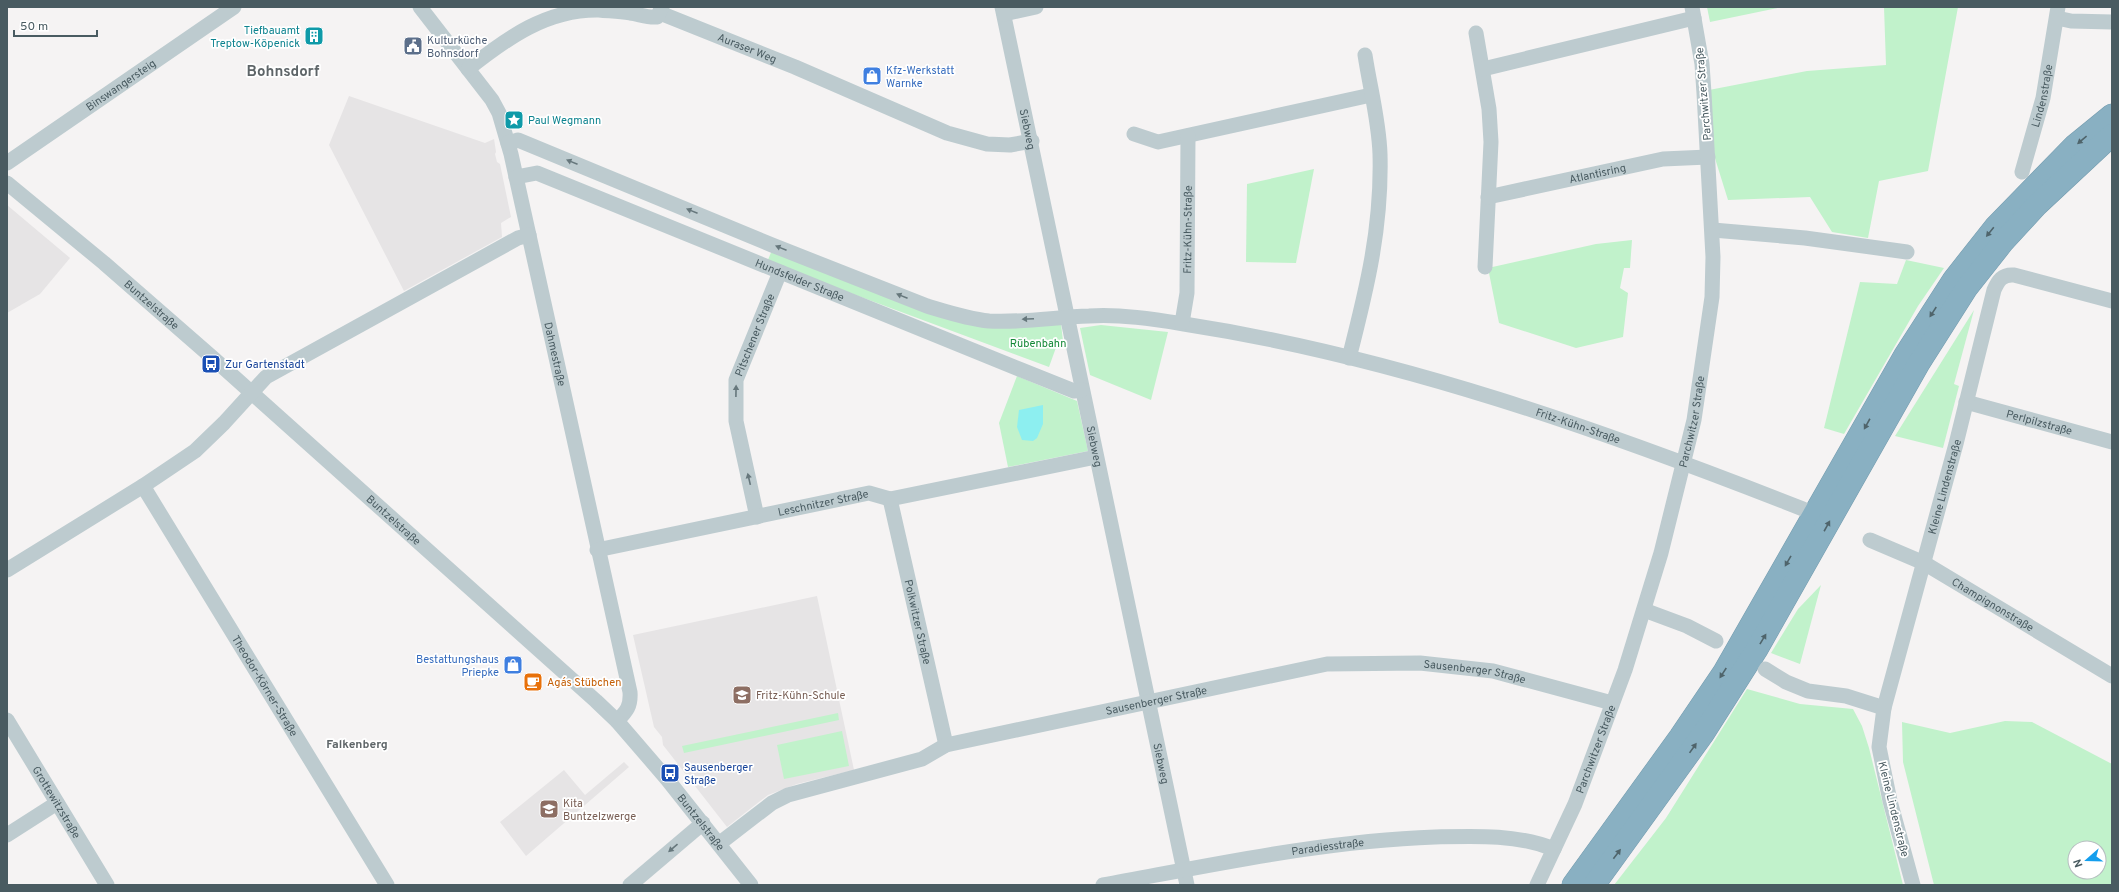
<svg xmlns="http://www.w3.org/2000/svg" width="2119" height="892" viewBox="0 0 2119 892" font-family="Overpass,sans-serif">
  <style>
    .education { fill: #e6e4e5 }
    .green { fill: #c1f2cb; fill-rule: evenodd }
    .water { fill: #8deff0 }
    .lines { fill: none; stroke-linecap: round; stroke-linejoin: round }
    .highway-casing { stroke: #749bae; stroke-width: 23 }
    .minor { stroke: #bdcbcf; stroke-width: 15 }
    .highway { stroke: #89b0c2; stroke-width: 22 }
    .oneway { fill: #4f646b }
    .oneway2 { fill: #66777c }
    .labels { text-anchor: middle; stroke-width: 3.5; stroke-linejoin: round; paint-order: stroke }
    .culture-label { font-size: 11px; fill: #0d838f; stroke: #fff; text-anchor: end }
    .service-label { font-size: 11px; fill: #4e5e75; stroke: #fff; text-anchor: start }
    .street-label { font-size: 11px; fill: #495b61; stroke: #fff }
    .shop-label { font-size: 11px; fill: #366cbe; stroke: #fff; text-anchor: start }
    .park-label { font-size: 11px; fill: #148837; stroke: #fff }
    .transit-label { font-size: 11px; fill: #164399; stroke: #fff; text-anchor: start }
    .food-label { font-size: 11px; fill: #c56008; stroke: #fff; text-anchor: start }
    .education-label { font-size: 11px; fill: #785e54; stroke: #fff; text-anchor: start }
    .neighbourhood-label { font-size: 12px; font-weight: bold; fill: #5e6568; stroke: #fff }
    .district-label { font-size: 15px; font-weight: bold; fill: #5e6568; stroke: #fff }
  </style>
  <rect width="100%" height="100%" fill="#f5f3f3"/>
  <g class="education">
    <path d="M349,96L485,143L494,139L496,152L495,154L497,162L500,164L511,217L501,223L502,237L404,291L329,145Z"/>
    <path d="M7,205L70,258L40,294L7,313Z"/>
    <path d="M817,596L854,770L797,784L768,795L727,827L663,745L662,737L654,727L633,635Z"/>
    <path d="M624,762L629,767L526,856L500,822L564,770L585,795Z"/>
  </g>
  <g class="green">
    <path d="M1707,7H1782L1710,22Z"/>
    <path d="M1884,7H1958L1928,171L1879,181L1868,238L1832,232L1810,197L1728,200L1713,152L1709,90L1807,71L1886,65Z"/>
    <path d="M1314,169L1296,263L1246,262L1247,184Z"/>
    <path d="M1632,240L1630,268H1624L1620,288L1628,293L1623,337L1576,348L1499,323L1488,268L1596,244Z"/>
    <path d="M773,248L931,314L1061,324L1063,341L1058,342L1049,367L767,262Z"/>
    <path d="M1906,260L1944,268L1918,306L1844,434L1824,428L1860,282L1897,284Z"/>
    <path d="M1974,310L1954,384L1959,386L1943,448L1895,436Z"/>
    <path d="M1101,325L1168,332L1151,400L1090,375L1080,328Z"/>
    <path d="M1017,376L1077,401L1088,451L1008,467L999,423Z"/>
    <path d="M1821,585L1800,664L1771,653L1798,609Z"/>
    <path d="M1747,689L1800,704L1853,709L1862,726L1869,748L1903,885H1614L1666,818Z"/>
    <path d="M838,713L839,720L684,753L682,746Z"/>
    <path d="M2005,721L2032,722L2112,764V885H1934L1903,762L1902,722L1950,733ZM2075,848H2099V872H2075Z"/>
    <path d="M842,731L849,766L784,779L777,745Z"/>
  </g>
  <path class="water" d="M1043,405V424L1037,438L1033,441L1022,440L1017,427L1019,410Z"/>
  <g class="lines">
    <defs>
      <g id="highway">
        <path d="M1573,885L1680,737L1724,672L1905,355L1954,279L1995,227L2074,146L2112,115"/>
        <path d="M1594,885L1703,734L1757,649L1919,363L1966,289L2003,242L2037,205L2112,135"/>
      </g>
    </defs>
    <use href="#highway" class="highway-casing"/>
    <g class="minor">
      <path id="s1" d="M420,7L492,100L499,113L511,154L630,692C631,706 627,711 617,721"/>
      <path id="s2" d="M1002,7L1187,885"/>
      <path id="s3" d="M660,13L795,67L947,133L987,144L1010,145L1032,141"/>
      <path d="M1004,14L1036,7"/>
      <path d="M2057,18L2071,21L2112,22"/>
      <path d="M1476,33L1489,109L1491,142L1485,267"/>
      <path d="M468,69C507,38 547,9 599,10C609,11 620,11 630,13C639,14 647,18 657,17L662,7"/>
      <path d="M1483,69L1694,18"/>
      <path d="M1134,134L1158,142L1371,95"/>
      <path id="s4" d="M508,143L518,140L772,245L927,306C947,312 968,319 989,321C1022,323 1056,317 1089,316C1120,314 1153,319 1184,324C1398,357 1602,430 1803,509"/>
      <path id="s5" d="M7,163L234,7"/>
      <path id="s6" d="M2022,172L2043,98L2058,7"/>
      <path id="s7" d="M516,177L537,173L1019,369L1074,391L1082,390"/>
      <path id="s8" d="M7,183L104,263L214,359L596,701L617,721L667,779L751,885"/>
      <path id="s9" d="M1488,197L1663,159L1708,157"/>
      <path d="M1713,230L1805,238L1907,252"/>
      <path id="s10" d="M1182,323L1187,293L1188,136"/>
      <path d="M1349,358C1367,288 1382,227 1380,154C1379,121 1370,88 1365,55"/>
      <path id="s11" d="M1966,402L2112,442"/>
      <path id="s12" d="M143,486L387,885"/>
      <path id="s13" d="M890,499L946,745"/>
      <path id="s14" d="M757,517L736,421V380L780,272"/>
      <path id="s15" d="M1870,540L1924,563L2112,676"/>
      <path id="s16" d="M597,550L869,493L890,499L1096,457"/>
      <path d="M7,570L143,486L195,451L224,423L266,377L518,238L529,235"/>
      <path d="M1644,610L1687,626L1716,641"/>
      <path d="M1765,669L1786,682L1808,691L1846,696L1884,708"/>
      <path id="s17" d="M7,720L107,885"/>
      <path d="M7,835L57,803"/>
      <path id="s18" d="M720,843L772,803L788,795L922,759L946,745L1327,664L1420,663L1493,671L1612,703"/>
      <path d="M630,885L703,823"/>
      <path id="s19" d="M1103,885C1213,865 1322,841 1435,837C1474,836 1517,834 1554,849"/>
      <path id="s20" d="M1537,885L1575,804L1625,670L1661,553L1694,420L1712,297L1713,257L1704,93L1702,64L1692,7"/>
      <path id="s21" d="M1913,885L1890,801L1879,747L1884,708L1956,444L1994,290C1998,281 2002,274 2014,275L2112,301"/>
    </g>
    <use href="#highway" class="highway"/>
  </g>
  <defs><path id="oneway-solid" d="M-6-.8H1V-3.2L6.5 0L1 3.2V.8H-6Z"/></defs>
  <g class="oneway">
    <use href="#oneway-solid" transform="translate(2082 140) rotate(140)"/>
    <use href="#oneway-solid" transform="translate(1990 232) rotate(129)"/>
    <use href="#oneway-solid" transform="translate(1933 312) rotate(123)"/>
    <use href="#oneway-solid" transform="translate(1867 424) rotate(119)"/>
    <use href="#oneway-solid" transform="translate(1827 526) rotate(-61)"/>
    <use href="#oneway-solid" transform="translate(1788 561) rotate(120)"/>
    <use href="#oneway-solid" transform="translate(1763 639) rotate(-59)"/>
    <use href="#oneway-solid" transform="translate(1723 673) rotate(123)"/>
    <use href="#oneway-solid" transform="translate(1693 748) rotate(-55)"/>
    <use href="#oneway-solid" transform="translate(1617 854) rotate(-53)"/>
  </g>
  <g class="oneway2">
    <use href="#oneway-solid" transform="translate(572 162) rotate(-158)"/>
    <use href="#oneway-solid" transform="translate(692 211) rotate(-158)"/>
    <use href="#oneway-solid" transform="translate(781 248) rotate(-158)"/>
    <use href="#oneway-solid" transform="translate(902 296) rotate(-158)"/>
    <use href="#oneway-solid" transform="translate(1028 319) rotate(177)"/>
    <use href="#oneway-solid" transform="translate(736 391) rotate(-89)"/>
    <use href="#oneway-solid" transform="translate(749 479) rotate(-103)"/>
    <use href="#oneway-solid" transform="translate(673 848) rotate(139)"/>
  </g>
  <defs>
    <symbol id="building-square" viewBox="-11 -11 22 22"><rect x="-9" y="-9" width="18" height="18" rx="4" fill="#0f9aa8" stroke="#fff"/><path d="M-4-6H4V6H1V3H-1V6H-4ZM-2.5-4.3h1.7v1.8h-1.7ZM.8-4.3h1.7v1.8H.8ZM-2.5-1h1.7V.8h-1.7ZM.8-1h1.7V.8H.8Z" fill="#fff"/></symbol>
    <symbol id="civic-square" viewBox="-11 -11 22 22"><rect x="-9" y="-9" width="18" height="18" rx="4" fill="#5c6f8a" stroke="#fff"/><path d="M-.6-6.5H3V-4.5H.6V-3L4-1V1h2V6H-6V1h2V-1L-.6-3ZM-1.2 2.5V6h2.4V2.5Z" fill="#fff"/></symbol>
    <symbol id="shop-square" viewBox="-11 -11 22 22"><rect x="-9" y="-9" width="18" height="18" rx="4" fill="#3f7fe0" stroke="#fff"/><path d="M-5-2.5h2.3a2.7 3.5 0 0 1 5.4 0H5L5.5 6h-11ZM-1.5-2.5h3a1.5 2.3 0 0 0-3 0Z" fill="#fff"/></symbol>
    <symbol id="sight-square" viewBox="-11 -11 22 22"><rect x="-9" y="-9" width="18" height="18" rx="4" fill="#0f9aa8" stroke="#fff"/><path d="M0-6L1.8-2.2L6-1.7L2.9 1.2L3.7 5.4L0 3.3L-3.7 5.4L-2.9 1.2L-6-1.7L-1.8-2.2Z" fill="#fff"/></symbol>
    <symbol id="bus-square" viewBox="-11 -11 22 22"><rect x="-9" y="-9" width="18" height="18" rx="4" fill="#1a4fb4" stroke="#fff"/><path d="M-5-6H5V4H4V6H2V4H-2V6H-4V4H-5ZM-3.5-4V0h7V-4ZM-3.5 1.2v1.5H-2V1.2ZM2 1.2v1.5H3.5V1.2Z" fill="#fff"/></symbol>
    <symbol id="cafe-square" viewBox="-11 -11 22 22"><rect x="-9" y="-9" width="18" height="18" rx="4" fill="#e8710a" stroke="#fff"/><path d="M-5.5-4.5H6V0H3Q3 3.5 0 3.5H-2.5Q-5.5 3.5-5.5 0ZM3-3.2v2h1.7v-2ZM-6 4.5H4V6H-6Z" fill="#fff"/></symbol>
    <symbol id="school-square" viewBox="-11 -11 22 22"><rect x="-9" y="-9" width="18" height="18" rx="4" fill="#8d6e63" stroke="#fff"/><path d="M0-5L7-2L0 1L-7-2ZM-4 1L0 2.5L4 1V4Q0 6-4 4Z" fill="#fff"/></symbol>
  </defs>
  <g fill-rule="evenodd">
    <use href="#building-square" x="303" y="25" width="22" height="22"/>
    <use href="#civic-square" x="402" y="35" width="22" height="22"/>
    <use href="#shop-square" x="861" y="65" width="22" height="22"/>
    <use href="#sight-square" x="503" y="109" width="22" height="22"/>
    <use href="#bus-square" x="200" y="353" width="22" height="22"/>
    <use href="#shop-square" x="502" y="654" width="22" height="22"/>
    <use href="#cafe-square" x="522" y="671" width="22" height="22"/>
    <use href="#school-square" x="731" y="684" width="22" height="22"/>
    <use href="#bus-square" x="659" y="762" width="22" height="22"/>
    <use href="#school-square" x="538" y="798" width="22" height="22"/>
  </g>
  <g class="labels">
    <g class="culture-label">
      <text x="300" y="34">Tiefbauamt<tspan x="300" dy="13">Treptow-Köpenick</tspan></text>
      <text x="528" y="124" text-anchor="start">Paul Wegmann</text>
    </g>
    <g class="service-label">
      <text x="427" y="44">Kulturküche<tspan x="427" dy="13">Bohnsdorf</tspan></text>
    </g>
    <g class="street-label">
      <text dy="4" stroke="none"><textPath href="#s3" startOffset="94">Auraser Weg</textPath></text>
      <text dy="4" stroke="none"><textPath href="#s5" startOffset="138">Binswangersteig</textPath></text>
      <text transform="translate(1703 94) rotate(-95)" y="4">Parchwitzer Straße</text>
      <text dy="4" stroke="none"><textPath href="#s6" startOffset="79">Lindenstraße</textPath></text>
      <text dy="4" stroke="none"><textPath href="#s2" startOffset="125">Siebweg</textPath></text>
      <text dy="4" stroke="none"><textPath href="#s9" startOffset="112">Atlantisring</textPath></text>
      <text dy="4" stroke="none"><textPath href="#s10" startOffset="94">Fritz-Kühn-Straße</textPath></text>
      <text dy="4" stroke="none"><textPath href="#s7" startOffset="305">Hundsfelder Straße</textPath></text>
      <text dy="4" stroke="none"><textPath href="#s8" startOffset="189">Buntzelstraße</textPath></text>
      <text dy="4" stroke="none"><textPath href="#s14" startOffset="188">Pitschener Straße</textPath></text>
      <text dy="4" stroke="none"><textPath href="#s1" startOffset="380">Dahmestraße</textPath></text>
      <text dy="4" stroke="none"><textPath href="#s20" startOffset="490">Parchwitzer Straße</textPath></text>
      <text dy="4" stroke="none"><textPath href="#s11" startOffset="76">Perlpilzstraße</textPath></text>
      <text dy="4" stroke="none"><textPath href="#s4" startOffset="1119">Fritz-Kühn-Straße</textPath></text>
      <text dy="4" stroke="none"><textPath href="#s2" startOffset="449">Siebweg</textPath></text>
      <text dy="4" stroke="none"><textPath href="#s21" startOffset="411">Kleine Lindenstraße</textPath></text>
      <text dy="4" stroke="none"><textPath href="#s16" startOffset="231">Leschnitzer Straße</textPath></text>
      <text dy="4" stroke="none"><textPath href="#s8" startOffset="513">Buntzelstraße</textPath></text>
      <text dy="4" stroke="none"><textPath href="#s15" startOffset="139">Champignonstraße</textPath></text>
      <text dy="4" stroke="none"><textPath href="#s13" startOffset="126">Polkwitzer Straße</textPath></text>
      <text dy="4" stroke="none"><textPath href="#s18" startOffset="788">Sausenberger Straße</textPath></text>
      <text dy="4" stroke="none"><textPath href="#s12" startOffset="234">Theodor-Körner-Straße</textPath></text>
      <text dy="4" stroke="none"><textPath href="#s18" startOffset="465">Sausenberger Straße</textPath></text>
      <text dy="4" stroke="none"><textPath href="#s20" startOffset="148">Parchwitzer Straße</textPath></text>
      <text dy="4" stroke="none"><textPath href="#s2" startOffset="773">Siebweg</textPath></text>
      <text dy="4" stroke="none"><textPath href="#s17" startOffset="96">Grottewitzstraße</textPath></text>
      <text transform="translate(1894 809) rotate(76)" y="4">Kleine Lindenstraße</text>
      <text dy="4" stroke="none"><textPath href="#s8" startOffset="945">Buntzelstraße</textPath></text>
      <text dy="4" stroke="none"><textPath href="#s19" startOffset="228">Paradiesstraße</textPath></text>
    </g>
    <g class="shop-label">
      <text x="886" y="74">Kfz-Werkstatt<tspan x="886" dy="13">Warnke</tspan></text>
      <text x="499" y="663" text-anchor="end">Bestattungshaus<tspan x="499" dy="13">Priepke</tspan></text>
    </g>
    <g class="park-label">
      <text x="1038" y="347">Rübenbahn</text>
    </g>
    <g class="transit-label">
      <text x="225" y="368">Zur Gartenstadt</text>
      <text x="684" y="771">Sausenberger<tspan x="684" dy="13">Straße</tspan></text>
    </g>
    <g class="food-label">
      <text x="547" y="686">Aga´s Stübchen</text>
    </g>
    <g class="education-label">
      <text x="756" y="699">Fritz-Kühn-Schule</text>
      <text x="563" y="807">Kita<tspan x="563" dy="13">Buntzelzwerge</tspan></text>
    </g>
    <g class="neighbourhood-label">
      <text x="357" y="748">Falkenberg</text>
    </g>
    <g class="district-label">
      <text x="283" y="76">Bohnsdorf</text>
    </g>
  </g>
  <rect width="2119" height="892" fill="none" stroke="#495b61" stroke-width="16"/>
  <g transform="translate(2087 860) rotate(250)"><circle r="19" fill="#ffffff" stroke="#b6bdc0"/>
  <path d="M0-3L7 15L0 10L-7 15Z" fill="#149eed"/>
  <text y="-6" font-size="11" font-weight="bold" text-anchor="middle" fill="#495b61">N</text>
  </g>
  <path d="M14 30v6h83v-6" fill="none" stroke="#495b61" stroke-width="2"/>
  <text x="20" y="30" font-size="12" fill="#495b61" stroke="#ffffff" stroke-width="3" paint-order="stroke">50 m</text>
</svg>
